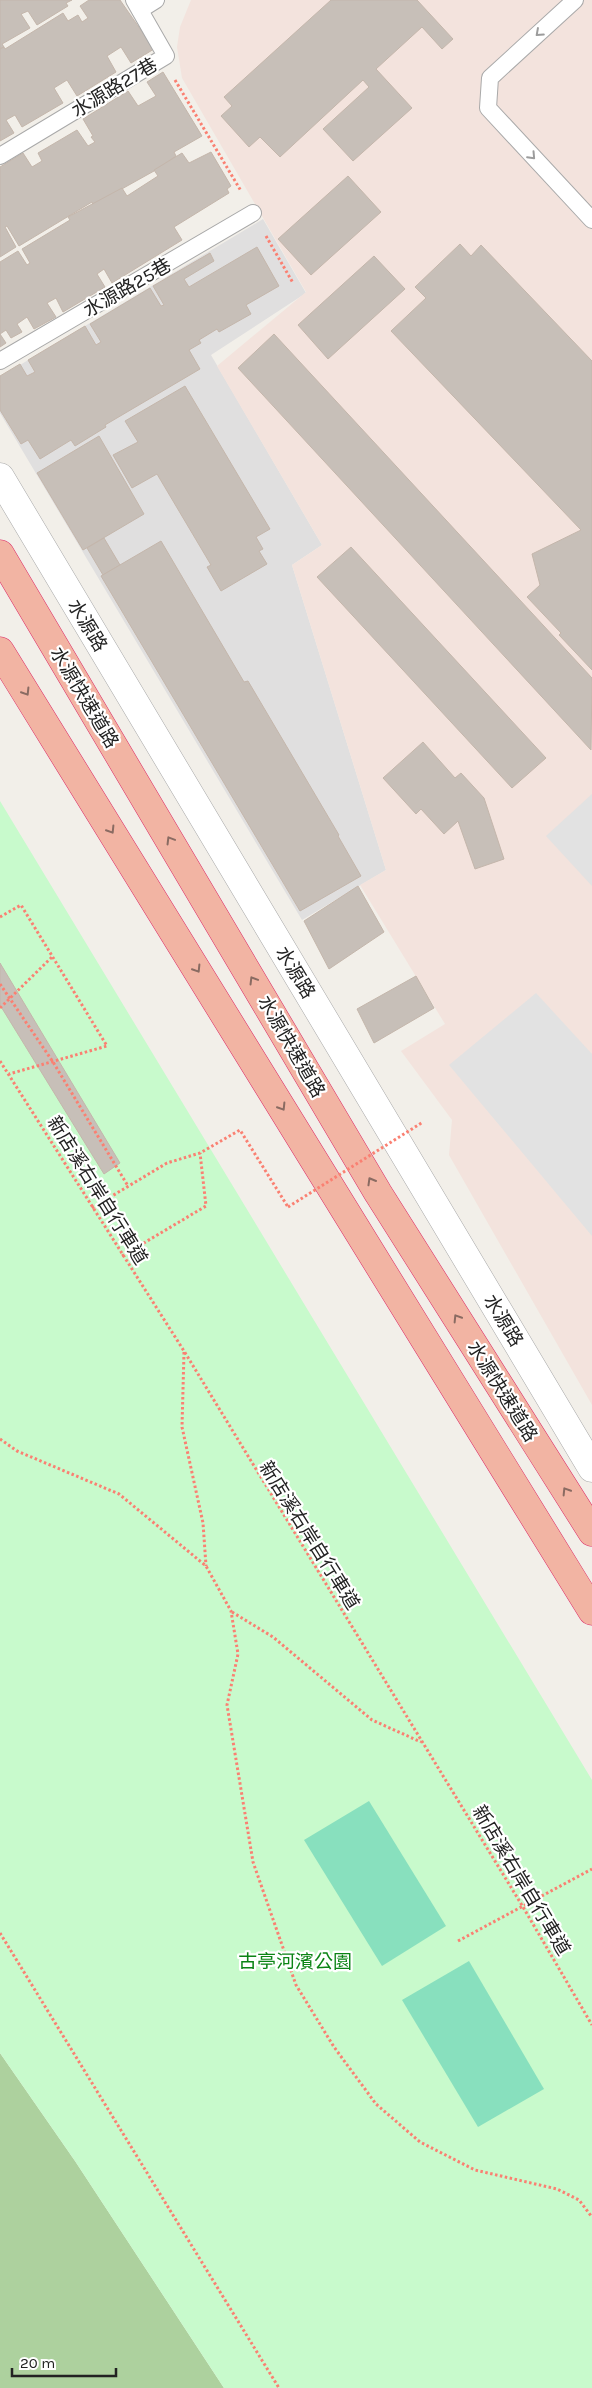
<svg xmlns="http://www.w3.org/2000/svg" width="592" height="2388" viewBox="0 0 592 2388" font-family="Karla,'Noto Sans TC',sans-serif">
  <style>
    .residential { fill: #e0dfdf }
    .military { fill: #f3e3dd }
    .forest { fill: #add19e }
    .park { fill: #c8facc }
    .pitch { fill: #88e0be }
    .parking { fill: #e2e2e2 }
    .building { fill: #c7bfb8; stroke: #c4b6ab }
    .lines { fill: none; stroke-linecap: round; stroke-linejoin: round }
    .service-casing { stroke: #a9a9a9; stroke-width: 18 }
    .minor-casing { stroke: #a9a9a9; stroke-width: 29 }
    .trunk-casing { stroke: #dc2a67; stroke-width: 29 }
    .path { stroke: #fa8072; stroke-width: 3; stroke-dasharray: 2.5 2.5; stroke-linecap: butt }
    .service { stroke: #fff; stroke-width: 16 }
    .minor { stroke: #fff; stroke-width: 28 }
    .trunk { stroke: #f2b4a3; stroke-width: 28 }
    .path-bridge { stroke: #fa8072; stroke-width: 3; stroke-dasharray: 2.5 2.5; stroke-linecap: butt }
    .oneway { stroke: #9c9c9c }
    .oneway2 { stroke: #8a6b62 }
    .labels { text-anchor: middle; stroke-width: 4.5; stroke-linejoin: round; paint-order: stroke }
    .street-label { font-size: 19px; fill: #222; stroke: #fff }
    .park-label { font-size: 19px; fill: #0c8416; stroke: #fff }
  </style>
  <rect width="100%" height="100%" fill="#f2efe9"/>
  <path class="residential" d="M263,219L306,293L211,355L322,545L292,565L386,870L302,920L0,413V377Z"/>
  <path class="military" d="M191,0H592V1405L449,1155L452,1120L401,1051L445,1024L360,885L386,870L292,565L322,545L217,366L306,292L182,78L177,47L180,27Z"/>
  <path class="forest" d="M0,2053L75,2161L224,2388H0Z"/>
  <path class="park" d="M0,801L592,1780V2388H224L75,2161L0,2053Z"/>
  <g class="pitch">
    <path d="M369,1801L446,1926L382,1966L304,1840Z"/>
    <path d="M469,1961L544,2089L478,2127L402,2000Z"/>
  </g>
  <g class="parking">
    <path d="M592,794V886L546,836Z"/>
    <path d="M536,993L592,1054V1236L449,1065Z"/>
  </g>
  <g class="building">
    <path d="M0,0H72L66,3L68,6L37,25L28,11L21,14L30,28L2,44L4,47L0,49Z"/>
    <path d="M89,0H120L154,49L131,63L121,47L107,56L116,72L77,96L67,80L54,88L63,103L22,127L15,115L6,120L14,133L0,141V49L4,47L5,49L63,13L68,21L78,15L82,22L88,18L80,6Z"/>
    <path d="M331,0H417L453,39L442,49L422,27L376,69L412,108L353,161L323,129L369,87L363,80L280,157L260,137L249,147L221,116L232,106L224,97Z"/>
    <path d="M163,72L202,136L174,152L176,156L154,171L93,205L92,202L19,246L7,226L5,227L16,247L0,257V167L23,153L32,167L42,161L38,153L77,130L88,146L95,142L91,137L93,136L83,119L128,91L138,106L156,96L147,82Z"/>
    <path d="M211,152L231,186L227,189L229,193L174,227L182,240L112,283L104,269L97,274L105,287L63,312L56,298L47,303L56,317L34,329L27,317L17,324L22,332L11,338L6,330L0,334L6,343L0,347V262L18,251L27,265L30,263L22,249L70,220L68,217L122,188L127,196L158,176L154,170L182,153L189,163Z"/>
    <path d="M348,176L381,212L311,275L278,239Z"/>
    <path d="M460,244L471,256L481,245L592,361V670L559,635L561,633L527,597L540,585L532,554L581,530L391,331L426,298L415,287Z"/>
    <path d="M257,247L279,286L246,305L251,314L219,332L217,329L199,340L201,343L189,350L200,369L105,425L106,427L75,446L71,440L40,459L28,440L21,444L0,410V376L20,364L27,376L35,372L28,360L85,326L96,345L101,342L90,324L150,288L161,306L164,305L153,286L210,253L214,261L184,279L189,287Z"/>
    <path d="M374,256L405,289L328,359L298,325Z"/>
    <path d="M274,334L592,678L591,750L238,368Z"/>
    <path d="M185,386L270,529L256,537L263,549L259,551L267,564L221,591L207,567L211,565L157,474L132,488L113,455L138,442L125,421Z"/>
    <path d="M99,436L144,514L83,550L37,473Z"/>
    <path d="M104,538L120,565L103,575L87,548Z"/>
    <path d="M161,541L244,682L248,681L339,835L338,836L361,876L300,911L101,576Z"/>
    <path d="M351,547L546,758L512,788L317,577Z"/>
    <path d="M423,742L455,778L461,773L484,798L504,859L475,869L458,821L444,834L421,809L416,814L383,778Z"/>
    <path d="M358,886L384,932L329,969L304,921Z"/>
    <path d="M0,963L120,1163L104,1174L0,1005Z"/>
    <path d="M416,976L434,1008L374,1043L357,1009Z"/>
  </g>
  <g class="lines">
    <defs>
      <g id="service">
        <path d="M575,0L490,78L488,108L592,220"/>
        <path d="M140,10L156,0"/>
        <path d="M0,156L166,56L134,0"/>
        <path d="M0,361L253,213"/>
      </g>
      <path id="minor" d="M0,477L592,1468"/>
      <g id="trunk">
        <path d="M0,554L378,1193L592,1532"/>
        <path d="M0,651L592,1611"/>
      </g>
    </defs>
    <use href="#service" class="service-casing"/>
    <use href="#minor" class="minor-casing"/>
    <use href="#trunk" class="trunk-casing"/>
    <g class="path">
      <path d="M175,80L241,191"/>
      <path d="M266,236L293,283"/>
      <path d="M0,917L21,905L107,1046L9,1074"/>
      <path d="M0,984L53,1062L128,1186"/>
      <path d="M0,1008L53,956"/>
      <path d="M0,1061L184,1351L523,1907L592,2025"/>
      <path d="M92,1208L167,1163L200,1153L240,1130L288,1207"/>
      <path d="M122,1256L206,1206L200,1153"/>
      <path d="M184,1352L182,1427L203,1523L206,1566"/>
      <path d="M0,1439L17,1451L119,1494L206,1566L231,1611L238,1654L227,1705L253,1862L296,1985L334,2047L376,2104L420,2142L475,2170L557,2189L579,2200L592,2217"/>
      <path d="M232,1612L273,1637L372,1720L421,1742"/>
      <path d="M0,1933L279,2388"/>
      <path d="M458,1941L592,1869"/>
    </g>
    <use href="#service" class="service"/>
    <use href="#minor" class="minor"/>
    <use href="#trunk" class="trunk"/>
    <path class="path-bridge" d="M288,1207L423,1122"/>
  </g>
  <defs><path id="oneway-chevron" d="M-2-3.5L2.5 0L-2 3.5" fill="none" stroke-width="1.6" stroke-linecap="round" stroke-linejoin="round" transform="scale(1.25)"/></defs>
  <g class="oneway">
    <use href="#oneway-chevron" transform="translate(539 33) rotate(138)"/>
    <use href="#oneway-chevron" transform="translate(532 156) rotate(47)"/>
  </g>
  <g class="oneway2">
    <use href="#oneway-chevron" transform="translate(26 692) rotate(58)"/>
    <use href="#oneway-chevron" transform="translate(111 830) rotate(58)"/>
    <use href="#oneway-chevron" transform="translate(170 840) rotate(-121)"/>
    <use href="#oneway-chevron" transform="translate(197 969) rotate(58)"/>
    <use href="#oneway-chevron" transform="translate(253 980) rotate(-121)"/>
    <use href="#oneway-chevron" transform="translate(282 1107) rotate(58)"/>
    <use href="#oneway-chevron" transform="translate(371 1181) rotate(-120)"/>
    <use href="#oneway-chevron" transform="translate(457 1318) rotate(-122)"/>
    <use href="#oneway-chevron" transform="translate(566 1491) rotate(-122)"/>
  </g>
  <g class="labels">
    <g class="street-label">
      <text transform="translate(114 87) rotate(-31)" y="7">水源路27巷</text>
      <text transform="translate(127 287) rotate(-30)" y="7">水源路25巷</text>
      <text transform="translate(88 625) rotate(59)" y="7">水源路</text>
      <text transform="translate(85 697) rotate(59)" y="7">水源快速道路</text>
      <text transform="translate(296 972) rotate(59)" y="7">水源路</text>
      <text transform="translate(292 1046) rotate(60)" y="7">水源快速道路</text>
      <text transform="translate(98 1190) rotate(58)" y="7">新店溪右岸自行車道</text>
      <text transform="translate(504 1320) rotate(59)" y="7">水源路</text>
      <text transform="translate(503 1391) rotate(58)" y="7">水源快速道路</text>
      <text transform="translate(310 1535) rotate(58)" y="7">新店溪右岸自行車道</text>
      <text transform="translate(522 1880) rotate(59)" y="7">新店溪右岸自行車道</text>
    </g>
    <g class="park-label">
      <text x="295" y="1968">古亭河濱公園</text>
    </g>
  </g>
  <path d="M12 2368v8h104v-8" fill="none" stroke="#222222" stroke-width="2.5"/>
  <text x="20" y="2368" font-size="15" fill="#222222" stroke="#ffffff" stroke-width="4" paint-order="stroke">20 m</text>
</svg>
